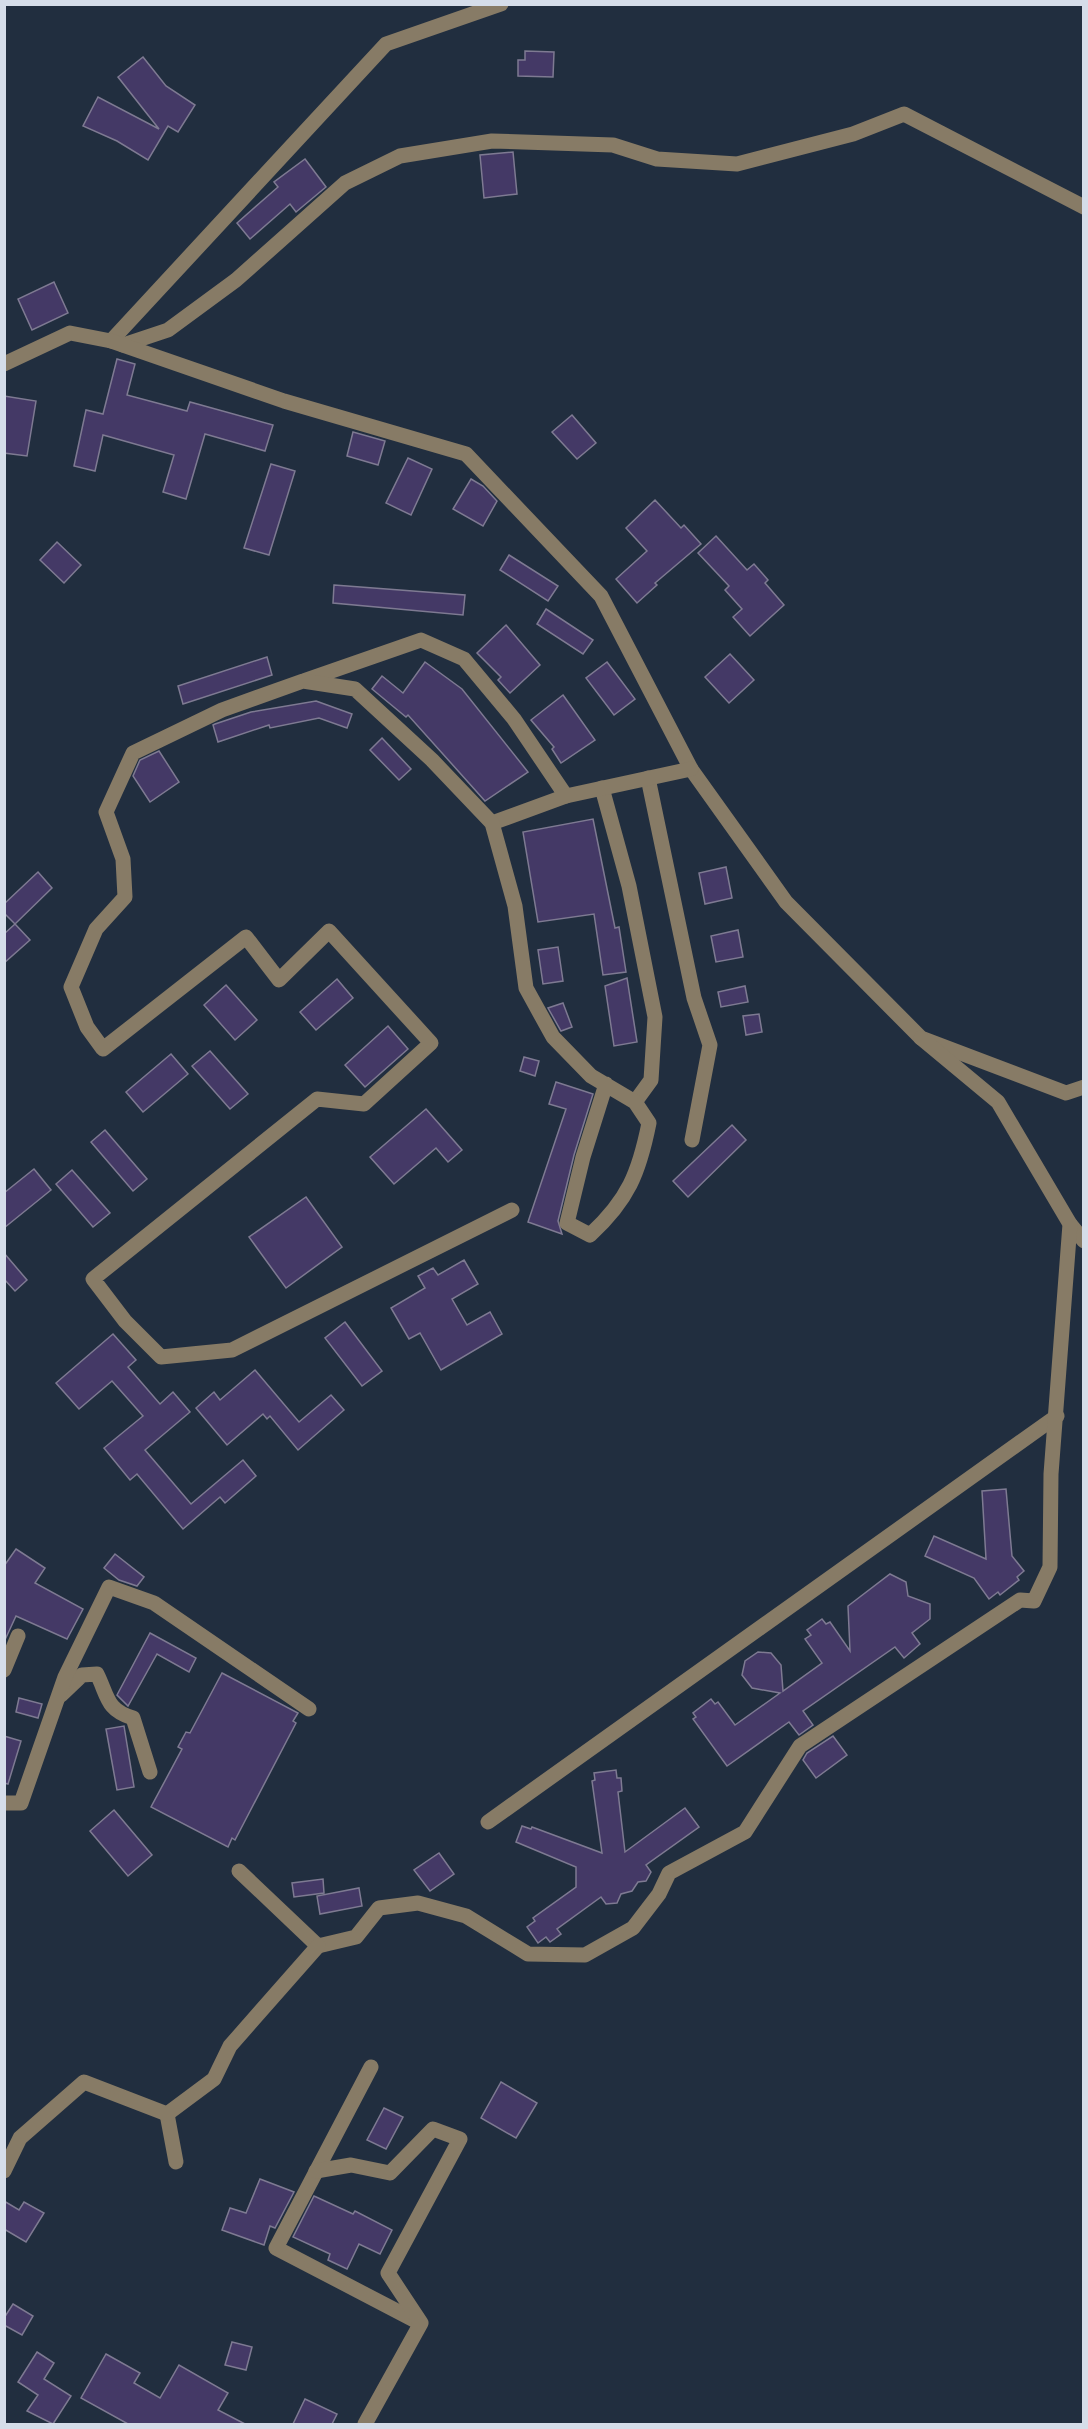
<svg xmlns="http://www.w3.org/2000/svg" width="1088" height="2429" viewBox="0 0 1088 2429" font-family="'Fira Sans',sans-serif">
  <style>
    .building { fill: #443966; stroke: #7e7a92; stroke-width: 1.5 }
    .lines { fill: none; stroke-linecap: round; stroke-linejoin: round }
    .minor { stroke: #877b66; stroke-width: 15 }
  </style>
  <rect width="100%" height="100%" fill="#212e3f"/>
  <g class="building">
    <path d="M525,51L554,52L553,77L518,76V60H525Z"/>
    <path d="M143,57L166,86L195,105L178,132L168,126L148,160L117,141L83,126L98,97L159,129L118,77Z"/>
    <path d="M513,152L517,194L484,198L480,155Z"/>
    <path d="M305,159L326,187L296,212L290,204L250,239L237,223L278,187L274,182Z"/>
    <path d="M54,282L68,313L32,330L18,299Z"/>
    <path d="M117,359L135,364L127,395L187,411L190,402L273,425L265,451L205,434L186,499L163,492L174,455L103,435L95,471L74,466L86,410L103,414Z"/>
    <path d="M4,396L36,401L27,456L4,453Z"/>
    <path d="M572,415L596,443L577,459L552,432Z"/>
    <path d="M353,432L385,441L378,465L347,456Z"/>
    <path d="M408,458L432,469L411,515L386,503Z"/>
    <path d="M271,464L295,471L269,555L244,548Z"/>
    <path d="M471,479L483,486L497,501L483,526L453,509Z"/>
    <path d="M655,500L681,528L684,525L701,544L655,583L657,585L637,603L616,579L647,551L626,528Z"/>
    <path d="M716,536L747,570L754,564L768,580L765,583L784,605L750,636L733,617L742,609L725,590L729,586L698,553Z"/>
    <path d="M57,542L81,565L64,583L40,560Z"/>
    <path d="M509,555L558,586L548,601L500,570Z"/>
    <path d="M334,585L465,595L463,615L333,603Z"/>
    <path d="M546,609L593,640L583,654L537,624Z"/>
    <path d="M506,625L540,665L510,693L498,680L501,677L477,653Z"/>
    <path d="M730,654L754,680L729,703L705,677Z"/>
    <path d="M267,657L272,675L183,704L178,686Z"/>
    <path d="M425,662L462,689L528,772L485,801L408,715L406,717L372,689L382,676L403,693Z"/>
    <path d="M607,662L635,699L614,715L586,678Z"/>
    <path d="M563,695L595,740L561,763L552,749L554,747L531,720Z"/>
    <path d="M316,701L352,714L347,728L319,718L270,728L269,725L218,742L213,725L215,724L251,712Z"/>
    <path d="M382,738L411,769L399,780L370,750Z"/>
    <path d="M159,751L179,782L150,802L133,776L140,760Z"/>
    <path d="M593,819L615,928L619,927L626,972L603,975L594,914L538,922L523,832Z"/>
    <path d="M726,867L732,898L705,904L699,873Z"/>
    <path d="M38,872L52,888L15,924L4,913V904Z"/>
    <path d="M15,924L30,940L4,963V934Z"/>
    <path d="M738,930L743,957L716,962L711,936Z"/>
    <path d="M558,947L563,981L543,984L538,950Z"/>
    <path d="M627,978L637,1042L614,1046L605,986Z"/>
    <path d="M337,979L353,998L316,1030L300,1012Z"/>
    <path d="M226,985L257,1020L235,1040L204,1005Z"/>
    <path d="M745,986L748,1002L721,1007L718,992Z"/>
    <path d="M563,1003L572,1027L561,1031L548,1008Z"/>
    <path d="M759,1014L762,1032L746,1035L743,1016Z"/>
    <path d="M388,1026L408,1049L365,1087L345,1065Z"/>
    <path d="M210,1051L248,1094L230,1109L192,1066Z"/>
    <path d="M171,1054L188,1074L143,1112L126,1092Z"/>
    <path d="M524,1057L539,1061L535,1076L520,1071Z"/>
    <path d="M556,1082L593,1094L574,1155L558,1221L562,1234L528,1222L566,1109L549,1104Z"/>
    <path d="M426,1109L462,1150L448,1162L436,1148L394,1184L370,1157Z"/>
    <path d="M732,1125L746,1140L688,1197L673,1181Z"/>
    <path d="M105,1130L147,1179L133,1191L91,1142Z"/>
    <path d="M34,1169L51,1190L4,1228V1193Z"/>
    <path d="M72,1170L110,1213L93,1227L56,1184Z"/>
    <path d="M306,1197L342,1247L286,1288L249,1237Z"/>
    <path d="M4,1253L27,1280L15,1291L4,1279Z"/>
    <path d="M464,1260L478,1284L452,1299L467,1325L490,1312L502,1334L441,1370L420,1333L409,1339L391,1308L425,1288L418,1276L433,1268L438,1275Z"/>
    <path d="M345,1322L382,1371L362,1386L325,1338Z"/>
    <path d="M113,1334L136,1360L128,1367L160,1404L173,1392L190,1412L145,1450L191,1504L243,1460L256,1476L225,1503L220,1497L183,1529L137,1474L130,1480L104,1448L143,1416L112,1381L79,1409L56,1383Z"/>
    <path d="M255,1370L299,1422L331,1395L344,1410L298,1450L270,1416L267,1419L263,1414L227,1445L196,1408L214,1392L220,1400Z"/>
    <path d="M1006,1489L1012,1556L1024,1571L1017,1577L1019,1580L1000,1595L998,1592L989,1599L974,1578L925,1556L934,1536L986,1559L982,1491Z"/>
    <path d="M16,1549L45,1568L35,1583L83,1609L67,1639L16,1616L4,1642V1566Z"/>
    <path d="M115,1554L144,1577L137,1586L119,1580L104,1568Z"/>
    <path d="M890,1574L906,1582L908,1596L930,1604V1619L912,1633L920,1644L904,1658L895,1647L803,1711L813,1725L799,1735L789,1722L727,1766L693,1719L696,1717L693,1713L711,1699L715,1704L718,1702L735,1725L780,1693L752,1688L742,1675L745,1661L758,1652L771,1653L781,1665L783,1691L822,1663L805,1639L811,1635L807,1630L822,1619L826,1624L830,1622L850,1651L848,1606Z"/>
    <path d="M150,1633L196,1658L189,1672L157,1654L128,1706L117,1695Z"/>
    <path d="M222,1673L298,1713L293,1721L296,1723L235,1840L232,1838L228,1847L151,1807L182,1749L178,1747L186,1732L190,1733Z"/>
    <path d="M19,1698L42,1704L38,1718L16,1712Z"/>
    <path d="M124,1726L134,1787L117,1790L106,1729Z"/>
    <path d="M4,1736L21,1741L8,1784L4,1783Z"/>
    <path d="M833,1736L847,1755L816,1778L803,1760L807,1753Z"/>
    <path d="M616,1770L617,1778H621L622,1791L618,1792L625,1852L685,1808L699,1827L646,1865L651,1872L646,1881L638,1882L632,1891L621,1894L617,1903L606,1904L601,1897L557,1929L561,1934L550,1942L546,1937L538,1943L527,1927L535,1921L533,1918L576,1887V1867L516,1842L522,1826L531,1829L532,1827L602,1853L592,1781L595,1780L594,1773Z"/>
    <path d="M114,1810L152,1855L128,1876L90,1831Z"/>
    <path d="M439,1853L454,1874L430,1891L414,1870Z"/>
    <path d="M323,1879L324,1893L294,1897L292,1883Z"/>
    <path d="M359,1888L362,1906L320,1914L317,1896Z"/>
    <path d="M501,2082L537,2103L516,2138L481,2118Z"/>
    <path d="M384,2108L403,2117L386,2149L367,2140Z"/>
    <path d="M260,2179L294,2192L275,2228L270,2226L264,2245L222,2230L230,2208L246,2213Z"/>
    <path d="M314,2196L353,2214L355,2211L392,2230L380,2254L359,2244L347,2269L328,2260L330,2254L293,2237Z"/>
    <path d="M4,2201L19,2210L24,2202L44,2213L26,2242L4,2229Z"/>
    <path d="M13,2304L33,2316L22,2335L4,2325V2318Z"/>
    <path d="M232,2342L252,2347L246,2370L225,2365Z"/>
    <path d="M37,2352L54,2363L44,2379L71,2396L53,2424L27,2411L38,2395L18,2382Z"/>
    <path d="M106,2354L140,2373L134,2383L160,2398L179,2365L228,2393L218,2410L245,2424H128L81,2398Z"/>
    <path d="M305,2399L337,2414L332,2424H293Z"/>
  </g>
  <g class="lines">
    <g class="minor">
      <path d="M111,341L386,44L501,4"/>
      <path d="M123,345L168,330L236,280L345,183L400,156L492,141L613,145L657,159L737,164L853,134L904,114L1084,207"/>
      <path d="M4,364L70,333L111,341L284,401L466,454L601,596L691,769L786,902L921,1038L1066,1093L1084,1087"/>
      <path d="M306,680L421,640L464,659L514,719L566,796"/>
      <path d="M648,778L694,998L710,1045L692,1140"/>
      <path d="M602,788L629,886L655,1017L651,1080L635,1102"/>
      <path d="M492,823L566,796L691,769"/>
      <path d="M512,1210L232,1350L161,1357L125,1321L93,1279L317,1099L364,1104L431,1043L329,931L279,980L246,937L103,1049L87,1027L71,987L96,929L125,897L123,859L106,812L133,753L222,710L303,681L355,689L432,760L492,823L515,906L526,988L553,1037L591,1076L635,1102L649,1123C639,1173 628,1200 590,1235L567,1223L583,1157L606,1084"/>
      <path d="M1070,1224L1084,1241"/>
      <path d="M4,1670L18,1636"/>
      <path d="M61,1695L82,1675L97,1674C108,1696 106,1710 133,1718L150,1772"/>
      <path d="M4,1803H21L65,1677L109,1587L154,1603L309,1709"/>
      <path d="M488,1822L1057,1416"/>
      <path d="M239,1871L318,1946L356,1937L379,1908L418,1903L466,1916L528,1954L585,1955L633,1928L659,1894L669,1873L745,1832L800,1746L1020,1600L1034,1601L1050,1567L1051,1474L1070,1224L998,1102L921,1038"/>
      <path d="M371,2067L276,2248L418,2322"/>
      <path d="M167,2114L176,2162"/>
      <path d="M4,2171L20,2138L84,2082L167,2114L214,2079L230,2046L318,1946"/>
      <path d="M316,2171L351,2165L390,2173L433,2129L460,2139L388,2273L421,2323L365,2424"/>
    </g>
  </g>
  <rect width="1088" height="2429" fill="none" stroke="#d5dde9" stroke-width="12"/>
</svg>
